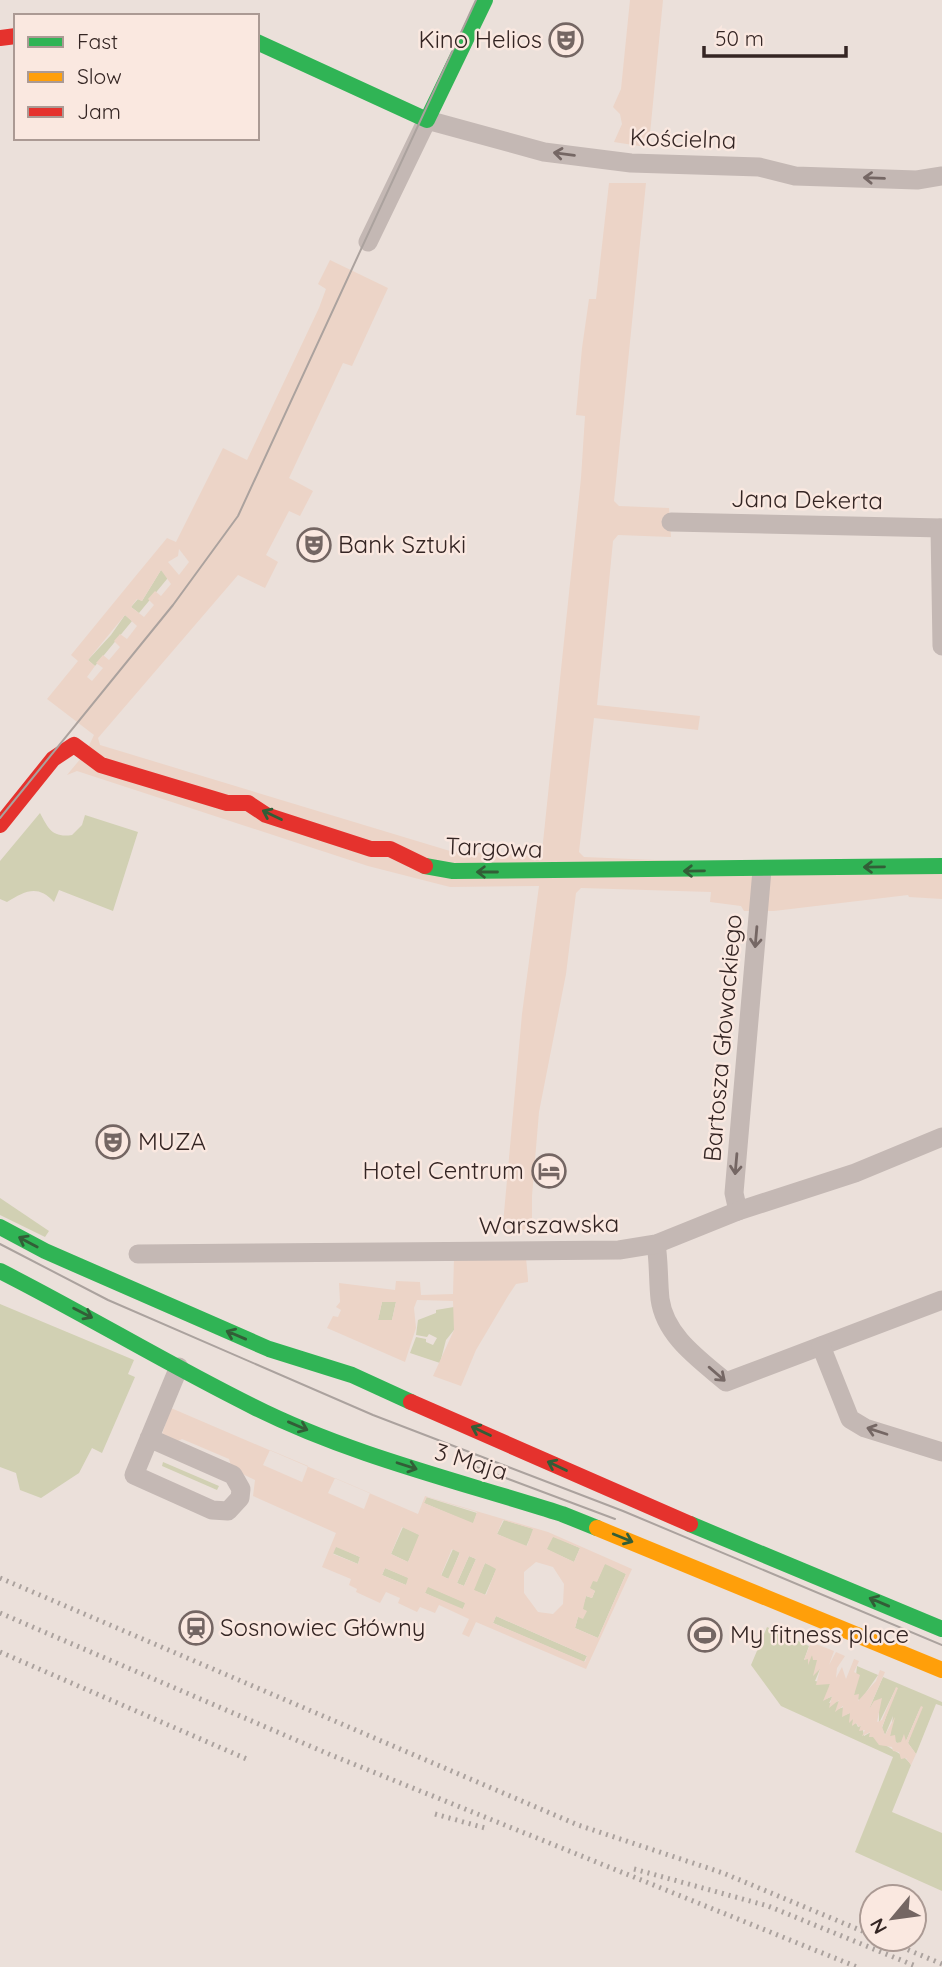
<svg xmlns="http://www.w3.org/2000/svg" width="942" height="1967" viewBox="0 0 942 1967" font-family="Quicksand,sans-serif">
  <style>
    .green { fill: #d1d0b3 }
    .plaza { fill: #ecd4c7; fill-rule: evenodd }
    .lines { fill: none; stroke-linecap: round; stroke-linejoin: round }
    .street { stroke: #c4b8b4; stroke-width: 19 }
    .fast { stroke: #30b455; stroke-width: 16 }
    .slow { stroke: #ff9f0a; stroke-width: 16 }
    .jam { stroke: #e5322d; stroke-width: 16 }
    .tram { stroke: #aba29e; stroke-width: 2 }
    .rail { stroke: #aba29e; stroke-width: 5; stroke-dasharray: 2 5; stroke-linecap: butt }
    .oneway { stroke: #756764 }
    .oneway2 { stroke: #325e37 }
    .labels { text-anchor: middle; stroke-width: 5; stroke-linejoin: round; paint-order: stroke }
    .poi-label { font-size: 24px; fill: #342523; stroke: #fae8e0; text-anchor: start }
    .street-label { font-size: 24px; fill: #342523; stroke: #fae8e0 }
  </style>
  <rect width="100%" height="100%" fill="#ebe0da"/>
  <g class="green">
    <path d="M161,570L168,575L167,579L139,613L131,607L138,599L142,601Z"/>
    <path d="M125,615L132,621L95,666L88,660L111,635Z"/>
    <path d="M40,813C48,828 52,838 72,835L82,825L85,815L138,832L113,911L59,890L54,902C38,884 25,891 7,902L0,899V861Z"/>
    <path d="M0,1198L49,1231L45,1237L0,1215Z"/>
    <path d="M382,1302H396L392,1320H378Z"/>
    <path d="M0,1304L134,1360L128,1374L135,1377L102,1453L92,1448L79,1473L41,1498L20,1490L16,1473L0,1467Z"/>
    <path d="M454,1307V1330L446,1340L440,1363L410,1353L416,1337L426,1339V1342L433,1345L437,1338L429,1334L427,1337L416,1335L418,1320L436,1313V1310Z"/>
    <path d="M163,1462L219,1486L217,1490L162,1466Z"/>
    <path d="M426,1497L477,1513L473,1524L424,1503Z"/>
    <path d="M504,1520L534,1529L526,1547L497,1534Z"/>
    <path d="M403,1527L420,1535L408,1562L391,1554Z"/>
    <path d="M553,1536L580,1548L574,1562L546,1549Z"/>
    <path d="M336,1546L360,1557L358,1564L332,1553Z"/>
    <path d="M453,1549L460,1552L449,1579L441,1576Z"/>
    <path d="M469,1556L476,1559L464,1586L457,1583Z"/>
    <path d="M485,1563L497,1568L485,1595L473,1590Z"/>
    <path d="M605,1563L626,1574L598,1638L575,1628L578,1617L586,1611L582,1609L586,1596L592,1598L595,1591L589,1588L593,1580L597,1581Z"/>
    <path d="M385,1568L409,1578L406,1585L382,1575Z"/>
    <path d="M427,1586L466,1603L462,1610L425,1593Z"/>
    <path d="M496,1616L587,1656L584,1662L493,1623Z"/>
    <path d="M767,1627L809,1646L804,1660L812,1655L818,1660L817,1666L820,1669L815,1681L830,1684L826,1699L833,1696L829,1703L840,1701L838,1709L844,1707L845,1715L850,1713L855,1719L852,1725L856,1723L858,1727L862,1725L864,1736L871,1732C880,1747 902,1750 911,1765L892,1812L942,1833V1891L855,1852L893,1757L781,1706L751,1665Z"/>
    <path d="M857,1666L878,1675L860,1701L854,1695Z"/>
    <path d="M883,1677L942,1702V1706L936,1704L916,1754L908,1743L921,1706L906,1741L898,1744L890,1736L893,1716L885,1735L882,1728L896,1688L879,1723V1700L869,1709Z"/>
  </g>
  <g class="plaza">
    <path d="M630,0H663L649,144L652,148L614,142L622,124L620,114L613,107L621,89Z"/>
    <path d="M609,183H646L614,501L619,506L669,508L671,537L618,535L613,541L597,705L700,716L698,730L594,718L579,852L584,857L942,872V899L909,897L908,895L774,911H744L741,906L710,902L711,892L581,888L576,893L566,974L539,1112L532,1196V1224L537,1231L499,1228L503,1224L522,1014L539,886L450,887L368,866L77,771L67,775L86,752L94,735L47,699L78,661L71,655L134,578L167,538L176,542L223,448L247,460L319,308L326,289L318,284L330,260L388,288L352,366L343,363L289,478L313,491L300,516L289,511L266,555L278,562L265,588L238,575L98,738L100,745L450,851L537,856L542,852L581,478L585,416L576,415L582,348L589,299H596ZM179,549L189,562L179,575L168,562L178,556ZM161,570L171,584L161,596L155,591L148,599L154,605L144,617L131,607L137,599L142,601ZM125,615L137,626L127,639L120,634L114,641L120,647L109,660L103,655L96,663L103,668L92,681L87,677L95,666L88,660Z"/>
    <path d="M454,1258H526L528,1279V1282L516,1284L508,1296L476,1350L461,1386L433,1376L454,1330L453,1301L417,1300L414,1308L416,1328L405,1362L327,1328L333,1316L338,1317L341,1310L336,1307L340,1302L339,1283L395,1290L396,1281L420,1282L421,1295L453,1294ZM382,1302H396L392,1320H378Z"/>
    <path d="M171,1408L418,1514L425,1496L548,1532L632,1569L586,1669L476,1622L469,1637L462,1634L469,1619L439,1605L435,1613L420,1607L417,1612L398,1603L400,1598L386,1592L380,1603L356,1592L357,1589L349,1585L351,1579L322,1567L336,1533L253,1496L255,1480L232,1469L229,1459L182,1439L176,1442L162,1434ZM270,1450L308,1466L302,1482L263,1465ZM335,1478L370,1493L364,1509L328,1493ZM427,1497L477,1512L473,1523L424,1503ZM503,1520L533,1529L527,1546L497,1534ZM402,1527L419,1535L408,1562L391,1554ZM553,1537L580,1548L574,1562L547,1549ZM336,1547L360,1557L358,1564L333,1554ZM452,1549L460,1553L448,1579L441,1575ZM469,1556L476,1559L464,1586L457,1583ZM536,1562L553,1567L564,1584L563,1604L553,1614L538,1612L524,1593V1572ZM485,1563L496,1569L486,1595L474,1590ZM605,1564L626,1574L598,1638L575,1628L578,1617L583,1619L587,1611L583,1609L586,1596L592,1598L595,1591L590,1588L593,1581L597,1582ZM385,1568L408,1578L406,1585L382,1575ZM428,1587L465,1603L463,1609L425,1593ZM496,1616L587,1656L585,1662L493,1623Z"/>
    <path d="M811,1642L834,1651L829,1665L836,1652L845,1656L837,1668L836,1678L842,1667L846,1679L854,1659L859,1661L854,1672L860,1675L854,1695L859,1694L858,1701L876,1681L880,1670L885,1672L869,1709L874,1701L882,1698L877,1722L882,1720L896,1687L898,1688L882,1727L885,1735L895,1717L890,1736L895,1735L896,1743L901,1742L904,1734L906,1741L921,1706L923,1707L908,1743L916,1754L911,1765L906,1758L901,1759L899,1752L893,1751L892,1747L879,1745L873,1737H869L870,1732L862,1736L865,1730L859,1731L861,1725L859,1727L856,1723L852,1726L853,1719L849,1723L850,1713L842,1717L843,1706L835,1712L839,1700L829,1708L832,1696L823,1701L830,1684L816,1685L820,1669L813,1676L817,1660H813L812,1655L808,1665V1659L804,1660Z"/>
  </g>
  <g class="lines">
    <g class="street">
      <path d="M368,242L427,120L544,152L631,163L759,167L795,176L917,180L942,176"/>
      <path d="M671,522L942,528"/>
      <path d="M940,528L942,646"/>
      <path d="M738,1211L734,1193L762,870"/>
      <path d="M656,1244C659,1262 658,1280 660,1299C665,1336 699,1359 726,1382L942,1300"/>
      <path d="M138,1254L619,1250L656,1244L738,1211L855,1173L942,1137"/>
      <path d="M821,1346L850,1419L865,1428L942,1452"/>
      <path d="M149,1438L233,1475L241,1489L240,1498L228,1511L212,1510L134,1475L179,1367"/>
    </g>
    <g class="fast">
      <path d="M257,42L427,120L485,0"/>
      <path d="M425,866L453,871L942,866"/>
      <path d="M0,1227L45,1251L269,1349L352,1375L411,1402"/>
      <path d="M0,1271C85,1314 167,1364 252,1406C349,1455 459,1481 562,1514L597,1528"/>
      <path d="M690,1524L942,1629"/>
    </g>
    <path class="slow" d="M597,1528L942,1670"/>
    <g class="jam">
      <path d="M0,38L16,36"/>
      <path d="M0,825L53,759L74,745L101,765L227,803H248L266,815L371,849H390L425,866"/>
      <path d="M411,1402L690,1524"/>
    </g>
    <g class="tram">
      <path d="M0,818L173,605L238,516L476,0"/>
      <path d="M0,1244L108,1300L373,1415L623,1511L942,1645"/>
      <path d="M471,1465L615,1519"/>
    </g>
    <g class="rail">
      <path d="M0,1578L578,1825L723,1873L872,1935"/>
      <path d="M0,1613L331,1755L857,1967"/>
      <path d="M0,1652L249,1760"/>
      <path d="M435,1814L485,1828"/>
      <path d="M634,1869L768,1906L918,1967"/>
      <path d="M882,1939L942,1964"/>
    </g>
  </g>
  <defs><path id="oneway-shaft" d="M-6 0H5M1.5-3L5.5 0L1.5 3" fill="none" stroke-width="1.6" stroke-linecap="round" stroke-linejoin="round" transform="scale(1.75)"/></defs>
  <g class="oneway">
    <use href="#oneway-shaft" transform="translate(564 154) rotate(-173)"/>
    <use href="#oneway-shaft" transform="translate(874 178) rotate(-178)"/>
    <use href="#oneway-shaft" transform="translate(756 937) rotate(95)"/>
    <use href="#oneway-shaft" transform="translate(736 1164) rotate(95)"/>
    <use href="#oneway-shaft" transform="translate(717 1374) rotate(41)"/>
    <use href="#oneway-shaft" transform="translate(877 1431) rotate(-162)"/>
  </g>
  <g class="oneway2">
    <use href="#oneway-shaft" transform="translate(272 815) rotate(-154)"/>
    <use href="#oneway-shaft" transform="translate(874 867) rotate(179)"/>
    <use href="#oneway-shaft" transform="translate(694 871) rotate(179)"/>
    <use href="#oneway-shaft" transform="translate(487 872) rotate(-180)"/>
    <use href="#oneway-shaft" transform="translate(28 1242) rotate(-152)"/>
    <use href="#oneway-shaft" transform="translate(83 1313) rotate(27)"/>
    <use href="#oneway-shaft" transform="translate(236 1335) rotate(-157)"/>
    <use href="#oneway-shaft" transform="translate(298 1426) rotate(23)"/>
    <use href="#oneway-shaft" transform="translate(481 1431) rotate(-155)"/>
    <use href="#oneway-shaft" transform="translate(407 1466) rotate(18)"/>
    <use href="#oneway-shaft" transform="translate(557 1466) rotate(-155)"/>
    <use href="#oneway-shaft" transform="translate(623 1538) rotate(22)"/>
    <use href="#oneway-shaft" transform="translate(879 1602) rotate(-157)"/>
  </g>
  <defs>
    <symbol id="theatre-ring" viewBox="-11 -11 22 22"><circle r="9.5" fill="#fae8e0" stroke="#746663" stroke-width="1.5"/><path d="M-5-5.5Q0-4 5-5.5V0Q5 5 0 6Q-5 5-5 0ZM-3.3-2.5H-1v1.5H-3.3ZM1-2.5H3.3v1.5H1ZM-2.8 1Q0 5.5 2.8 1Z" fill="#746663"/></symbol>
    <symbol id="hotel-ring" viewBox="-11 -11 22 22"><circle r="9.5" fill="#fae8e0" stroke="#746663" stroke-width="1.5"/><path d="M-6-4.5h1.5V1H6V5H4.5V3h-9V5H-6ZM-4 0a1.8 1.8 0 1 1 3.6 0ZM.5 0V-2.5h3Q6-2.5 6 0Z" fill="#746663"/></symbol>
    <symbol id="station-ring" viewBox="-11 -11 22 22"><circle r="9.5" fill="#fae8e0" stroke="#746663" stroke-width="1.5"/><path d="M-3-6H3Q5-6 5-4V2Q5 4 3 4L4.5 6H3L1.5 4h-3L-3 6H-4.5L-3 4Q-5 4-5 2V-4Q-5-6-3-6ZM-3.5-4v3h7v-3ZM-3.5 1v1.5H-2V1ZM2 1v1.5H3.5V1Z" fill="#746663"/></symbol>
    <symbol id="stadium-ring" viewBox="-11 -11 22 22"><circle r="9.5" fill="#fae8e0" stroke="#746663" stroke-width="1.5"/><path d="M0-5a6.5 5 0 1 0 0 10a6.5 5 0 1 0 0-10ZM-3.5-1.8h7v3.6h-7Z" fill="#746663"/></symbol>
  </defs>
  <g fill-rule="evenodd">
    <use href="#theatre-ring" x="547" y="21" width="38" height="38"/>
    <use href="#theatre-ring" x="295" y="526" width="38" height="38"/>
    <use href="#theatre-ring" x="94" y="1123" width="38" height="38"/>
    <use href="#hotel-ring" x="530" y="1152" width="38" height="38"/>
    <use href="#station-ring" x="177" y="1609" width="38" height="38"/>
    <use href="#stadium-ring" x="686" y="1616" width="38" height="38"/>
  </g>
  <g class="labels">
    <g class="poi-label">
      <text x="542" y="48" text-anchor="end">Kino Helios</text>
      <text x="338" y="553">Bank Sztuki</text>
      <text x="138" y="1150">MUZA</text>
      <text x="524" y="1179" text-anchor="end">Hotel Centrum</text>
      <text x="220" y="1636">Sosnowiec Główny</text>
      <text x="730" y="1643">My fitness place</text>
    </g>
    <g class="street-label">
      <text transform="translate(683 139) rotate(2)" y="8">Kościelna</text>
      <text transform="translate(807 500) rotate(1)" y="8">Jana Dekerta</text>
      <text transform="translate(494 848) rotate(2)" y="8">Targowa</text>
      <text transform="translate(723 1038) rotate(-85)" y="8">Bartosza Głowackiego</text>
      <text transform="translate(549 1225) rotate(-1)" y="8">Warszawska</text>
      <text transform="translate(471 1462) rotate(17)" y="8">3 Maja</text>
    </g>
  </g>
  <rect x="14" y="14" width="245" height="126" fill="#fae8e0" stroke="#ab9a94" stroke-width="2"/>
  <rect x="28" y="37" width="35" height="10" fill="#30b455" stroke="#ab9a94" stroke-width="2"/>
  <text x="77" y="49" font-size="21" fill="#342523">Fast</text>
  <rect x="28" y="72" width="35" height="10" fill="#ff9f0a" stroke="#ab9a94" stroke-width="2"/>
  <text x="77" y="84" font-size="21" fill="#342523">Slow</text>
  <rect x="28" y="107" width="35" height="10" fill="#e5322d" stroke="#ab9a94" stroke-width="2"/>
  <text x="77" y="119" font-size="21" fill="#342523">Jam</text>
  <g transform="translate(893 1918) rotate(241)"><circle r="33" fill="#fae8e0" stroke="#ab9a94" stroke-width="2"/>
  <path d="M0-5L12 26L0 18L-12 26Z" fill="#746663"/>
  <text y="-10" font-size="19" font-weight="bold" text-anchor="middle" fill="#342523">N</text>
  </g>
  <path d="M704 46v10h142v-10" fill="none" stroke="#342523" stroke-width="3.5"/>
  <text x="715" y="46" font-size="21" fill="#342523" stroke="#fae8e0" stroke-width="5" paint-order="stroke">50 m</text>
</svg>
